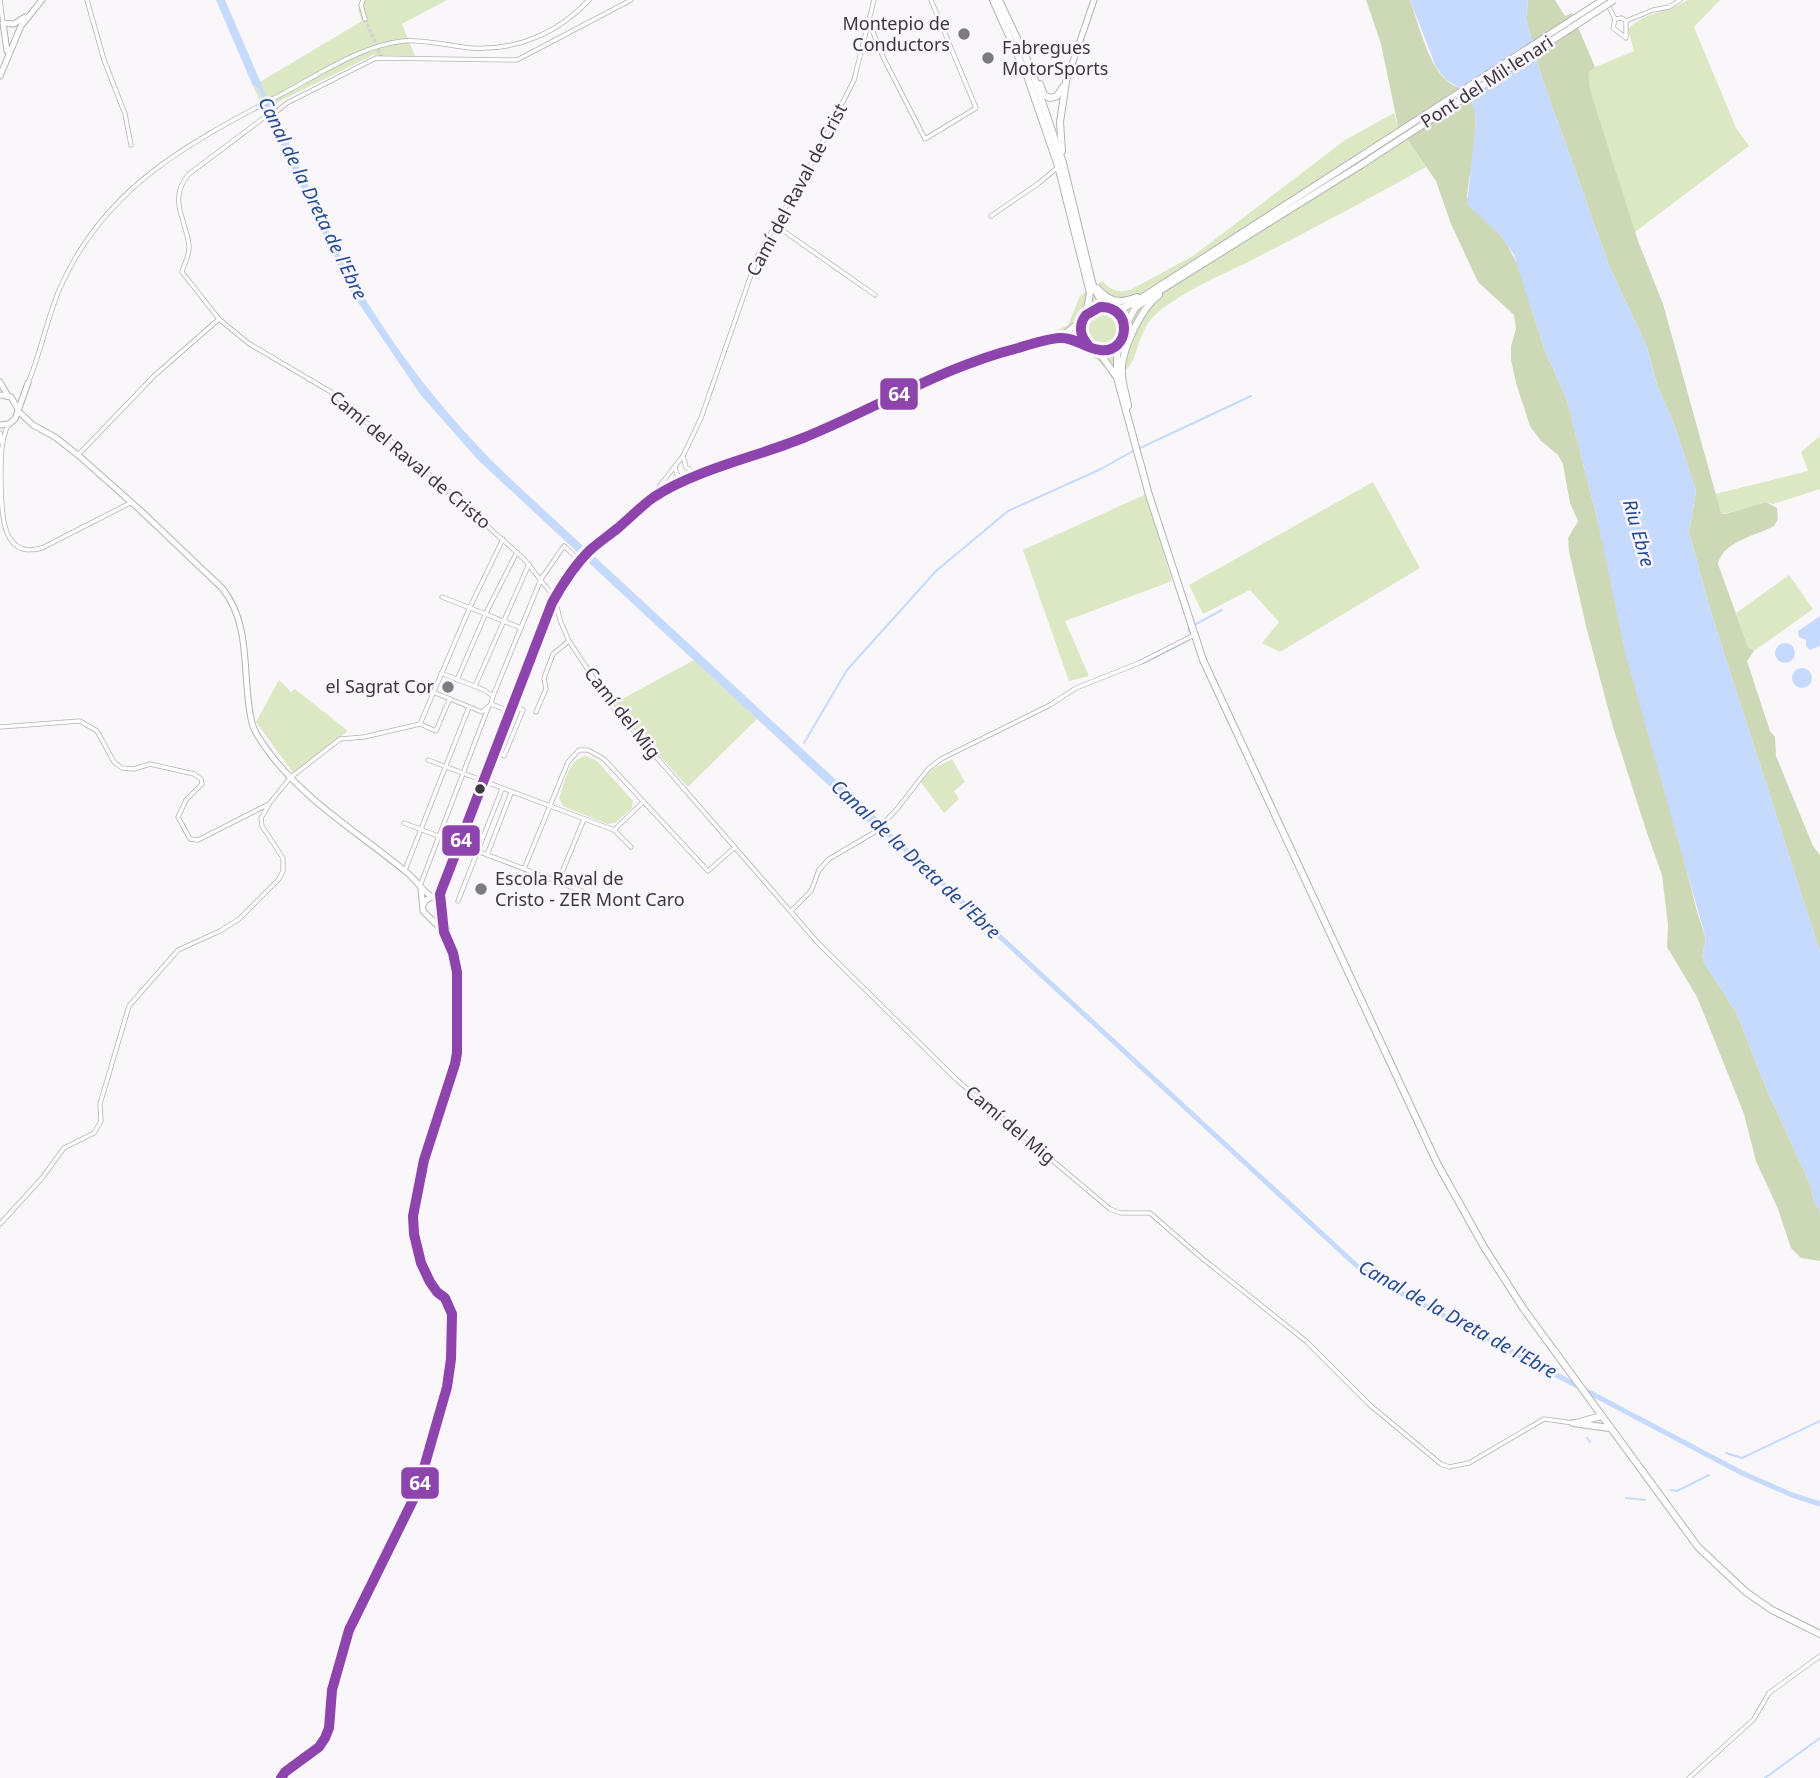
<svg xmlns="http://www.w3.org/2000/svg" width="1820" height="1778" viewBox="0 0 1820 1778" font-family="'Noto Sans',sans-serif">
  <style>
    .green { fill: #dce8c4 }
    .forest { fill: #cdd9b6 }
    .water { fill: #c6dafd }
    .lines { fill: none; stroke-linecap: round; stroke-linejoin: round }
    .stream { stroke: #c6dafd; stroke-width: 2 }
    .canal { stroke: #c6dafd; stroke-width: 5 }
    .minor-tunnel { stroke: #d4d1d5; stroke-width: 3.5; stroke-dasharray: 3.5 2; stroke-linecap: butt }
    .minor-casing { stroke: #b5b2b6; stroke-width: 5 }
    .tertiary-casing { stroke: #b5b2b6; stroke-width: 7 }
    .primary-casing { stroke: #b5b2b6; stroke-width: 8 }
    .minor { stroke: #fefefe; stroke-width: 3.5 }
    .tertiary { stroke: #fefefe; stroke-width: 5 }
    .primary { stroke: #fefefe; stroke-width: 6 }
    .primary-bridge-casing { stroke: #b5b2b6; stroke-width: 8; stroke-linecap: butt }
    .primary-bridge { stroke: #fefefe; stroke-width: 6 }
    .bus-1-casing { stroke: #fbf5fd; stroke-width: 16 }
    .bus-1 { stroke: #8e44ad; stroke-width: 10 }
    .poi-dot { fill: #7e7b80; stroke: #fbf5fd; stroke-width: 2.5 }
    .bus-dot { fill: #3c383d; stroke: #fbf5fd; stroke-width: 2.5 }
    .labels { text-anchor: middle; stroke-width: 5; stroke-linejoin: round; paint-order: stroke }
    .poi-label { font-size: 18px; fill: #3c383d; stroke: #fbf5fd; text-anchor: end }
    .street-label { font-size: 18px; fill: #3c383d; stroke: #fbf5fd }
    .water-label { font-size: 19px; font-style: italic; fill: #224d93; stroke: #fbf5fd }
    .line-badge { stroke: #fbf5fd; stroke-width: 2.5 }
    .badge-label { font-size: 19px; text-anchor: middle; font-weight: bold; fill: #fff }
  </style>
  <rect width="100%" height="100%" fill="#faf7fb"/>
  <g class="green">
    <path d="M360,0H447L402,24L415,56L373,55L264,109L253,86L362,21L358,10Z"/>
    <path d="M1687,0H1720L1694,27L1736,128L1749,146L1635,232L1590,89L1589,73L1595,67L1634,51L1628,30C1641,12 1669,13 1687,0Z"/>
    <path d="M1394,113L1398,126L1426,167C1370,199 1313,228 1256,258C1227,273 1199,283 1172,302C1160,310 1148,319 1143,333C1132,356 1138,366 1112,379C1101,358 1080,344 1055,344L1052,333L1068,325L1080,296L1102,281C1111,290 1118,293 1130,290L1193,256L1345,140Z"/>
    <path d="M1820,436V489L1773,504L1766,502L1727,513H1721L1715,494L1808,471L1801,452Z"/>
    <path d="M1373,482L1420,568L1280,652L1262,643L1279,622L1250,590L1203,614L1189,585Z"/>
    <path d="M1146,494L1172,581L1065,621L1089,676L1069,681L1023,550Z"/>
    <path d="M1789,575L1813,609L1754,651L1748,647L1736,613Z"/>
    <path d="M694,660L757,719L688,787L613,704Z"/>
    <path d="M279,680L291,692L295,689L348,731L294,774L256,722Z"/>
    <path d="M587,756L597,761L633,801L632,808L615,823L607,824L563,806L559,798C565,783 568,758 587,756Z"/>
    <path d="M952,759L965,782L954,791L959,799L944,813L920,781L932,769Z"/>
  </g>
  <g class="forest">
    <path d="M1366,0H1410C1418,22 1428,64 1446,80C1454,88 1466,87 1471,99C1483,126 1469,169 1467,197L1505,241L1517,263L1544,348L1567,400L1698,915L1706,939L1702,957L1705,964L1737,1014L1766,1088L1811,1186L1814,1202L1820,1211V1261L1801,1258L1791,1248L1778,1209L1756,1161L1744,1114L1708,1024L1697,997L1667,947L1668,925L1662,875L1647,833L1613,727L1586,626L1569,551L1568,538L1578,521L1570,503L1563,464L1558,455L1541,441L1530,426L1516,383L1511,360V346L1516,329L1514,315L1478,282L1451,224L1436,181L1398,126L1381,44Z"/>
    <path d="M1528,0H1555L1565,16L1572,13L1595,67L1589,73L1590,89L1638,241L1663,304L1721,513L1725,514L1766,502L1777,508L1778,519L1774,526C1756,536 1723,541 1718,564L1748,647L1754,651L1747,661L1770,731L1775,737L1776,756L1813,846L1820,855V952L1710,609L1689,532L1696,491L1676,429L1657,385L1647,347L1610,268L1541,75L1526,18Z"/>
  </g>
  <g class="water">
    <path d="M216,0H225L261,83L253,86Z"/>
    <path d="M1410,0H1528L1526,18L1541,75L1610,268L1647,347L1657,385L1676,429L1696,491L1689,532L1710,609L1820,952V1211L1814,1202L1811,1186L1766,1088L1737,1014L1705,964L1702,957L1706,939L1626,656L1597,518L1567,400L1544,348L1514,255L1501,236L1467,204L1476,121L1473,106L1467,92L1446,80L1436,67Z"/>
    <path d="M272,106L340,256C388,342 443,415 515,483L887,827L881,834L478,460L420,394L351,292L264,109Z"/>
    <path d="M1820,616V646L1810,650L1806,646V640L1799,637L1798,631Z"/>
    <circle cx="1785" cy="653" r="10"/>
    <circle cx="1802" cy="678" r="10"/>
  </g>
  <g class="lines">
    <g class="stream">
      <path d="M1138,449L1251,396"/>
      <path d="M1196,624L1222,610"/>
      <path d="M1188,628L1189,632"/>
      <path d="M1144,663L1189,640"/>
      <path d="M804,743L847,670L936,571L1008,511L1101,469L1133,451"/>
      <path d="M1587,1438L1590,1442"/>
      <path d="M1726,1453L1742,1458L1820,1421"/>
      <path d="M1671,1490L1677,1491L1709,1475"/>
      <path d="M1626,1498L1645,1500"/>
      <path d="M1765,1778L1820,1738"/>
    </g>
    <g class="canal">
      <path d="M256,80L271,112"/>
      <path d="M881,827L1357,1266L1382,1283L1742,1473L1792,1495L1820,1504"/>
    </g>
    <path class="minor-tunnel" d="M365,19L382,58"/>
    <defs>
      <g id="minor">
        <path d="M0,0L3,23"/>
        <path d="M87,0L104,60L125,114L131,145"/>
        <path d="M363,0L361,5L365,19"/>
        <path d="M631,0L517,60L376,58L287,103L276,112L266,116L189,174C167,200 186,218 189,246C190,255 184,264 182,272L219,319L248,343L331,392L360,418L400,448L524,559L555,598L560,620L569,641L612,706L818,943L957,1080L1110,1209L1121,1213H1150L1203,1259L1307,1342L1371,1406L1441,1464L1449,1467L1469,1463L1544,1419L1573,1423"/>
        <path d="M1608,5L1615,19"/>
        <path d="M1615,19L1622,18L1626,21L1653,10L1669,7L1680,0"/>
        <path d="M1615,19L1613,28L1626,38V22"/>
        <path d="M869,22L883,57L925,139L976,108L931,0"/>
        <path d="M991,216L1039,183L1057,168"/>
        <path d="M775,225L875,295"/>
        <path d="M28,383C41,352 47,318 60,288C105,186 189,143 282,94C318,75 362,45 403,41C426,39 448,46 471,48C517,51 558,33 589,0"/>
        <path d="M8,425C0,442 1,464 1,483C2,510 0,560 42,548L132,502"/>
        <path d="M0,433L2,443"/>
        <path d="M78,455L154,376L219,319"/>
        <path d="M683,456L686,467L698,475"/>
        <path d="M675,468L677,474L683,481"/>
        <path d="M650,498L683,456L701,418L758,255L814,159L854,80L874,0"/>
        <path d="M442,597L521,628"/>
        <path d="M441,673L484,690L493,696L491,704"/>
        <path d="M457,680L486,613L517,552"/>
        <path d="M475,686L529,564"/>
        <path d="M433,692L482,712L491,704L509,711"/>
        <path d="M493,696L541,579L564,546L580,561"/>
        <path d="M536,712L546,689L544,678L553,654L569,641"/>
        <path d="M420,724L470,607L503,539"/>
        <path d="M420,724L436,731L449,700"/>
        <path d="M0,727L80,721L97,731L114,762L122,768L134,769L150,764L194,774L201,779L202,784L186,800L178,817L190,839L198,840L269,804L290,778L340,739L364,737L420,724"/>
        <path d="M494,752L504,756L523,710L512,706"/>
        <path d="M428,760L614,830L643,802"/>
        <path d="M404,823L582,891"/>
        <path d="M614,830L631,847"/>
        <path d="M487,855L511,793"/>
        <path d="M524,869L568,762L579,750H588L604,759L708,871L734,848"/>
        <path d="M405,870L469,707"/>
        <path d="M558,882L584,819"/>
        <path d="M420,886L488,708"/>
        <path d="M433,897L441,885"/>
        <path d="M441,901L443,883L552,603L576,567L589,551L646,503L672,487L814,434L967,363L1059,338"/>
        <path d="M458,901L502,789"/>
        <path d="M792,910L811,891L819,870L829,859L875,832L897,809L928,769L941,759L1050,705L1076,688L1139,663L1194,635"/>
        <path d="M0,1224L42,1178L64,1148L94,1133L101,1121L100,1104L129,1006L178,950L220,931L239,919L279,879L283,871V858L262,826L261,818L268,806"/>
        <path d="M1689,1778L1754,1719L1769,1693L1820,1656"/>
      </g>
      <g id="tertiary">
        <path d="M7,51L3,23L14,24L25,17"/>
        <path d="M0,76L21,26L42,0"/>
        <path d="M1066,82L1094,0"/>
        <path d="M1059,338L1079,341L1088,345"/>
        <path d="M1059,338L1082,320"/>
        <path d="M0,382L8,396"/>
        <path d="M0,395L11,397L18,409"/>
        <path d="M18,411L33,425L55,437L78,455L139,509L222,588C253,626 241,678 252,723C255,735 264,745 271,755C308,803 359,833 405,871C416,879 421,890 432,897"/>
        <path d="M0,425L9,424L15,419L28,383"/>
        <path d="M421,889L423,911L444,932"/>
        <path d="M281,1778L285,1772L319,1747L325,1738L329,1728L332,1690L349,1630L417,1492L447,1387L451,1359L452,1314L445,1298L437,1292L430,1282L421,1263L414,1234L413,1216L424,1160L455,1064L458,981L454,956L444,932L442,903L438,898L432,897L426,900L423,905"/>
      </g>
      <g id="primary">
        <path d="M993,0L1027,76L1058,166L1090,293L1086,315"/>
        <path d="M999,0L1030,66L1063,163L1093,286L1099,297L1108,307"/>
        <path d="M1040,84L1044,95L1050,98L1057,96L1063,87"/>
        <path d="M1062,151L1060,122L1066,82"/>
        <path d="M1097,288C1109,302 1120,304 1137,297"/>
        <circle cx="1103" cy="328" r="22"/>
        <path d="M1112,309L1125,307L1135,302L1603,0"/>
        <path d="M1125,327L1135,308L1156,293L1361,165"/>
        <path d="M1119,343L1117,356V378L1149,495L1203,660L1437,1163L1484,1247L1523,1308L1698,1547L1746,1592L1772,1610L1820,1634"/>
        <path d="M1098,351L1116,376"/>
        <path d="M1128,406C1127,396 1122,385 1122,374C1120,352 1141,308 1159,295"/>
        <path d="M1573,1423L1609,1428"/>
        <path d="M1576,1423L1601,1416"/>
      </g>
    </defs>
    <use href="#minor" class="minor-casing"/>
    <use href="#tertiary" class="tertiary-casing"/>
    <use href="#primary" class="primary-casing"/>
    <use href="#minor" class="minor"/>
    <use href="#tertiary" class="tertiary"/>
    <use href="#primary" class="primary"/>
    <defs>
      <path id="primary-bridge" d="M1361,165L1614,0"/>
    </defs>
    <use href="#primary-bridge" class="primary-bridge-casing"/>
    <use href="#primary-bridge" class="primary-bridge"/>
    <defs>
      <path id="bus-1" d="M281,1778L285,1772L319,1747L325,1738L329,1728L332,1690L349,1630L417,1492L447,1387L451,1359L452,1314L445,1298L437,1292L430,1282L421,1263L414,1234L413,1216L424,1160L455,1064L457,1053V972L453,953L444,932L440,894L552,603C562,585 574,566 589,551C598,543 608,536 618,528C630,518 641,506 654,497C695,470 756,457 803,438C875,409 942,367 1018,348C1031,344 1046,339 1060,338C1075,337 1086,349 1100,350C1130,354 1134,306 1100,307L1086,315C1078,325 1080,336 1088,345"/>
    </defs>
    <use href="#bus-1" class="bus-1-casing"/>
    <use href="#bus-1" class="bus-1"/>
  </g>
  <g class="poi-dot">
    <circle cx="964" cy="34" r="7"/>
    <circle cx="988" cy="58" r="7"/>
    <circle cx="448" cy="687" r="7"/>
    <circle cx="481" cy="889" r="7"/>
  </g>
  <circle class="bus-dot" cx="480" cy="789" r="6"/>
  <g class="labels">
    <g class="poi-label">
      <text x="950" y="30">Montepio de<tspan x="950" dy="21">Conductors</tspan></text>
      <text x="1002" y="54" text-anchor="start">Fabregues<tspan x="1002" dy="21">MotorSports</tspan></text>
      <text x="434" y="693">el Sagrat Cor</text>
      <text x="495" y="885" text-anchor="start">Escola Raval de<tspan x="495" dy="21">Cristo - ZER Mont Caro</tspan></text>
    </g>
    <g class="street-label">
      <text transform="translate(1487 82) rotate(-33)" y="6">Pont del Mil·lenari</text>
      <text transform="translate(797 190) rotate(-62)" y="6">Camí del Raval de Crist</text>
      <text transform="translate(410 460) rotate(40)" y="6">Camí del Raval de Cristo</text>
      <text transform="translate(622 713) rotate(52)" y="6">Camí del Mig</text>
      <text transform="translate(1010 1125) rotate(40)" y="6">Camí del Mig</text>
    </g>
    <g class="water-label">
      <text transform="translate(313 198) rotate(64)" y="7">Canal de la Dreta de l'Ebre</text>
      <text transform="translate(1639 533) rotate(74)" y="7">Riu Ebre</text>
      <text transform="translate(916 859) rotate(43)" y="7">Canal de la Dreta de l'Ebre</text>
      <text transform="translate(1458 1319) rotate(29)" y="7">Canal de la Dreta de l'Ebre</text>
    </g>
  </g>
  <g class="line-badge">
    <rect x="879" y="377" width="40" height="34" rx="7" fill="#8e44ad"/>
    <rect x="441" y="824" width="40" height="33" rx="7" fill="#8e44ad"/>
    <rect x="400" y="1466" width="40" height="34" rx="7" fill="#8e44ad"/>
  </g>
  <g class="badge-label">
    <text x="899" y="401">64</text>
    <text x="461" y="847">64</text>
    <text x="420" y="1490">64</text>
  </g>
</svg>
